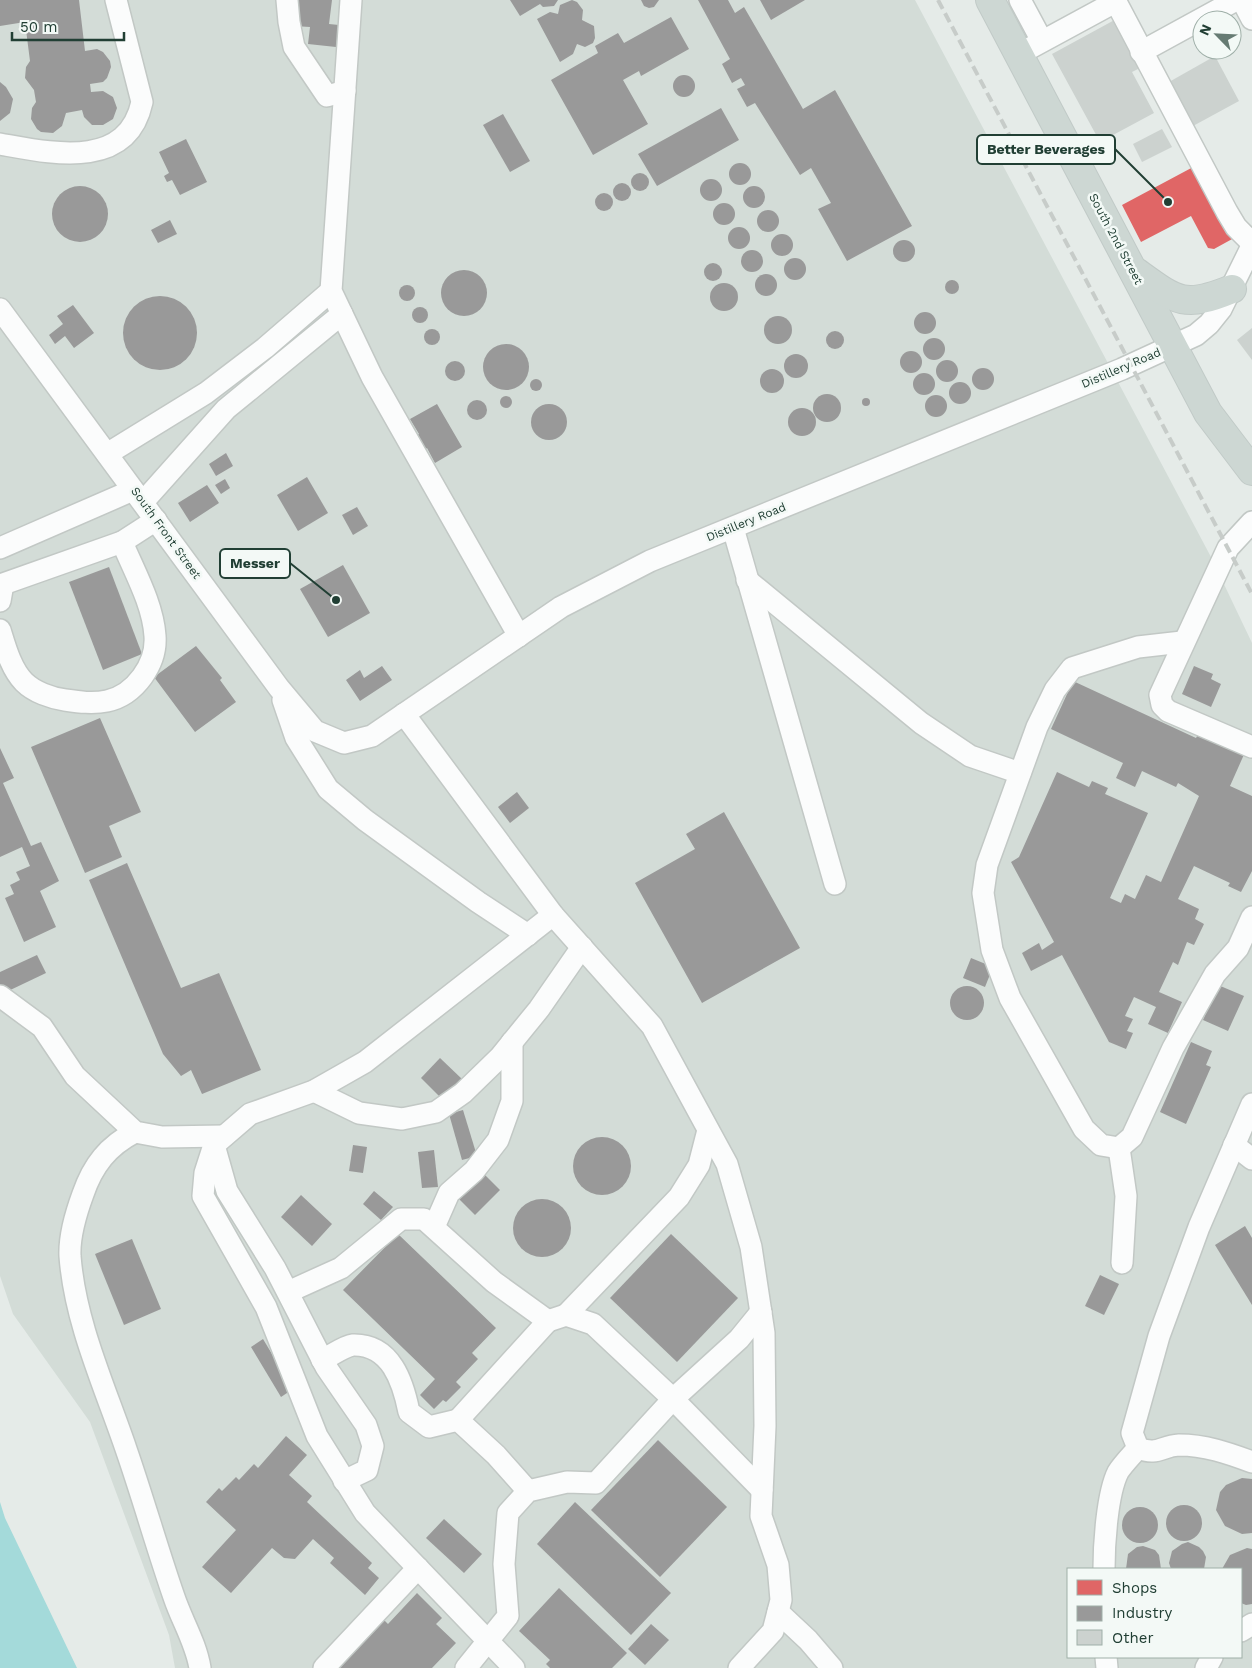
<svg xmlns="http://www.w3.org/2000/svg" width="1252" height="1668" viewBox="0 0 1252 1668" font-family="'Work Sans',sans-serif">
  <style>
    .built { fill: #d3dcd7; fill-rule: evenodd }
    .water { fill: #a4dada }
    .shops { fill: #e06666 }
    .industry { fill: #999 }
    .building { fill: #ccd2cf }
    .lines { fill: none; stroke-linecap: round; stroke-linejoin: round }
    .minor-casing { stroke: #c2c8c5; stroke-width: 24 }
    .major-casing { stroke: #c1cac7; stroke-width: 30 }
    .minor { stroke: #fbfcfc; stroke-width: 21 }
    .major { stroke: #cdd7d3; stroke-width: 28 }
    .rail { stroke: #c7ccc9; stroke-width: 4; stroke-dasharray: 10 5; stroke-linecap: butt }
    .labels { text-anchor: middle; stroke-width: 5; stroke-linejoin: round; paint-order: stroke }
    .street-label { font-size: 12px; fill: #213f34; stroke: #f3f9f6 }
    .leader { fill: none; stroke: #213f34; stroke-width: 2 }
    .callout-dot { fill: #213f34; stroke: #f3f9f6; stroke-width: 2 }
    .callout { fill: #f3f9f6; stroke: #213f34; stroke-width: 2 }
    .callout-label { font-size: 14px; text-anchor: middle; font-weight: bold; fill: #213f34 }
  </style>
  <rect width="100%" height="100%" fill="#e5ebe8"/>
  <path class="built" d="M0,0H915L1211,557L1252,643V1668H175L169,1635L90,1422L13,1314L0,1276ZM1068,1569H1241V1657H1068Z"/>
  <path class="water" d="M0,1502L5,1518L77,1668H0Z"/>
  <path class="shops" d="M1195,166L1234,238L1214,249L1208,248L1191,216L1141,242L1122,205Z"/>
  <g class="industry">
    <path d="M0,0H79L85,51L97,49L103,52L110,61L111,67L107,78L103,82L90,84L91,92L103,91L113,97L117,108L113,119L103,125H92L84,117L82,110L66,113L62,126L53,133L41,132L37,129L31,119L32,108L36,102L34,90L25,78L26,67L30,61L25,22L0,26Z"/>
    <path d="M297,0H332L329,24L339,25L336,47L308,44L310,27L294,26Z"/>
    <path d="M510,0H558L554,6L543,7L540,4L520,16Z"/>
    <path d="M572,0L577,2L583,10L582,20L594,26L595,38L593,43L585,47L577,44L573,54L560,62L537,19L550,12L558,14L560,5Z"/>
    <path d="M641,0H659L654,7L649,8L644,6Z"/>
    <path d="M698,0H728L735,13L744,7L803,109L835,90L912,226L847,261L818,209L831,203L811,168L800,175L755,103L747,107L737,89L745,85L741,78L732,83L722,64L730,59Z"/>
    <path d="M760,0H805L771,20Z"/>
    <path d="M671,17L689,49L641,76L639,71L623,80L648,124L593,155L551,80L598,53L595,46L618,33L624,43Z"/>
    <circle cx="684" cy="86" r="11"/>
    <path d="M0,82L6,87L13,99L10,113L0,121Z"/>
    <path d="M721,108L739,140L657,186L638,154Z"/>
    <path d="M503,114L530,161L510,172L483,125Z"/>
    <path d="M186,139L207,182L180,195L172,180L167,182L164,176L169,173L159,152Z"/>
    <circle cx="740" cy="174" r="11"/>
    <circle cx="640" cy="182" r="9"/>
    <circle cx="711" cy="190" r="11"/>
    <circle cx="622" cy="192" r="9"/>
    <circle cx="754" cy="197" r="11"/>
    <circle cx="80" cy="214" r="28"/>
    <circle cx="604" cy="202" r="9"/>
    <circle cx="724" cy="214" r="11"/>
    <circle cx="768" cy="221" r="11"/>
    <path d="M170,220L177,234L158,243L151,230Z"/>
    <circle cx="739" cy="238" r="11"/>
    <circle cx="782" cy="245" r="11"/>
    <circle cx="904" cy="251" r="11"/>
    <circle cx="752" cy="261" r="11"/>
    <circle cx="795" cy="269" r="11"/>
    <circle cx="713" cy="272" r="9"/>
    <circle cx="464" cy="293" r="23"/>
    <circle cx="766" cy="285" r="11"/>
    <circle cx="952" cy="287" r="7"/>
    <circle cx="724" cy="297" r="14"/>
    <circle cx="407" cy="293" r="8"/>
    <circle cx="160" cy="333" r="37"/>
    <path d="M73,305L94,333L74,348L65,336L55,344L49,335L63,324L57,316Z"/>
    <circle cx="420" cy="315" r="8"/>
    <circle cx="925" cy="323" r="11"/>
    <circle cx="778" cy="330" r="14"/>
    <circle cx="432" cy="337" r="8"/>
    <circle cx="835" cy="340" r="9"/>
    <circle cx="934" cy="349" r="11"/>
    <circle cx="506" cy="367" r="23"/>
    <circle cx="911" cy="362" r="11"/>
    <circle cx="796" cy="366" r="12"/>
    <circle cx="947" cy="371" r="11"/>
    <circle cx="455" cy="371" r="10"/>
    <circle cx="983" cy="379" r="11"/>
    <circle cx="772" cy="381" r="12"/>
    <circle cx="924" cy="384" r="11"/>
    <circle cx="536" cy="385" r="6"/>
    <circle cx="960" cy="393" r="11"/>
    <circle cx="827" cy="408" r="14"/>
    <circle cx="936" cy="406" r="11"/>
    <circle cx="506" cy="402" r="6"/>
    <circle cx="866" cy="402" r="4"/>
    <circle cx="477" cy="410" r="10"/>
    <path d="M437,404L462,447L435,463L427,448L424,450L416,436L419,434L410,419Z"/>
    <circle cx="549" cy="422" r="18"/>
    <circle cx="802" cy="422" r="14"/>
    <path d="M226,453L233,466L216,476L209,464Z"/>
    <path d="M307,477L328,513L298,531L277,495Z"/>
    <path d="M225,479L230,488L221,494L215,485Z"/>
    <path d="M207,485L219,503L190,522L178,503Z"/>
    <path d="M357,507L368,526L353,535L342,515Z"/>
    <path d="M343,565L370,613L328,637L300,589Z"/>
    <path d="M109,567L142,654L103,670L69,582Z"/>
    <path d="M196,646L222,678L220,680L236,702L195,732L154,677Z"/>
    <path d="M382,666L392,680L360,701L346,680L360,670L364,678Z"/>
    <path d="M1194,666L1213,674L1211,679L1221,684L1211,707L1182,694Z"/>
    <path d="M1073,681L1196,738L1200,731L1246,750L1230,786L1252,796V871L1241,892L1228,886L1230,883L1194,866L1178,899L1199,909L1195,919L1204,924L1194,945L1187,942L1178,965L1173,962L1159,992L1182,1002L1168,1033L1148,1024L1156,1007L1134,997L1125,1016L1133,1019L1127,1031L1133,1033L1126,1049L1109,1042L1062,955L1031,971L1022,953L1039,943L1042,950L1054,942L1011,862L1019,857L1057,772L1089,787L1092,781L1108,788L1105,794L1148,813L1110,898L1121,903L1125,894L1135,899L1146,875L1161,882L1199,796L1178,783L1176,787L1142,771L1135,787L1116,778L1123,763L1051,729Z"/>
    <path d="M100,718L141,812L109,826L122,857L85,873L31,747Z"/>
    <path d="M0,748L14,778L3,783L31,846L41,842L59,881L40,891L56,927L24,942L5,898L14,894L10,885L20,880L16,872L30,866L22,847L0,857Z"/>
    <path d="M517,792L529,808L510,823L498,807Z"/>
    <path d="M724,812L800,948L702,1003L635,883L695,849L686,834Z"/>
    <path d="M127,863L181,988L219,973L261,1070L202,1094L191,1070L181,1076L163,1054L89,880Z"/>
    <path d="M37,955L46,973L4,993L0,986V972Z"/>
    <path d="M971,958L993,967L985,987L963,978Z"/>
    <path d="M1218,985L1244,996L1228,1031L1203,1020Z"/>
    <circle cx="967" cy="1003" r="17"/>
    <path d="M1191,1042L1212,1051L1206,1065L1211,1067L1186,1124L1160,1112Z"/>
    <path d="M440,1058L463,1080L443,1100L421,1078Z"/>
    <path d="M463,1110L477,1156L462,1160L449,1114Z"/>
    <circle cx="602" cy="1166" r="29"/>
    <path d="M353,1145L367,1147L363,1173L349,1171Z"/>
    <path d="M434,1150L438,1187L422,1188L418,1152Z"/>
    <path d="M483,1173L500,1190L475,1215L458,1198Z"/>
    <path d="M374,1191L393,1207L381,1220L363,1204Z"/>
    <path d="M301,1195L332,1224L312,1246L281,1217Z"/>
    <circle cx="542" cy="1228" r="29"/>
    <path d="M1245,1226L1252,1238V1305L1215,1245Z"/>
    <path d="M398,1234L496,1328L472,1353L478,1359L456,1382L461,1387L446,1402L443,1400L434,1409L420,1395L435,1379L343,1290Z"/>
    <path d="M671,1234L738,1298L677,1362L610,1298Z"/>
    <path d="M132,1239L161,1309L124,1325L95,1254Z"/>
    <path d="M1100,1275L1119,1284L1104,1315L1085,1306Z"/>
    <path d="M263,1339L293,1389L281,1397L251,1347Z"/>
    <path d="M286,1436L307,1455L289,1475L312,1496L307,1502L372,1563L368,1568L379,1578L365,1595L330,1563L334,1558L313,1539L295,1559L284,1558L272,1548L231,1593L202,1567L236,1530L206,1502L219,1488L222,1491L236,1477L239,1480L254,1464L258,1468Z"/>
    <path d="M658,1440L727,1507L660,1577L591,1510Z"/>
    <path d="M1242,1478L1252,1479V1533L1242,1534L1225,1526L1216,1510L1220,1492L1226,1485Z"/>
    <path d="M575,1502L671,1593L631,1635L537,1544Z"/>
    <circle cx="1184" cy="1523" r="18"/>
    <circle cx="1140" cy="1525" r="18"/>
    <path d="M444,1519L482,1554L464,1573L426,1538Z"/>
    <path d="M1188,1542L1199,1547L1203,1551L1206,1557L1204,1569H1171L1169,1563L1172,1551L1182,1544Z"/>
    <path d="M1143,1546L1155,1550L1159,1555L1161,1569H1126L1128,1554L1137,1547Z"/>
    <path d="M1247,1548L1252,1549V1604L1246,1605L1241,1603V1569H1222L1230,1555Z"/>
    <path d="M559,1588L627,1653L612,1668H550L546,1664L550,1660L519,1631Z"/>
    <path d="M417,1593L442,1618L436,1624L456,1643L432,1668H328L379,1615L388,1624Z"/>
    <path d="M651,1624L669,1640L645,1665L628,1649Z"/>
  </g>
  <g class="building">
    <path d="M1120,17L1146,65L1132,72L1154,113L1100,142L1052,54Z"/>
    <path d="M1215,56L1239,101L1193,126L1169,82Z"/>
    <path d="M1162,129L1172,147L1142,162L1133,144Z"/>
    <path d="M1252,328V360L1237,340Z"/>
  </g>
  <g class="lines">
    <defs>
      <g id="minor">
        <path d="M287,0L289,22L294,47L327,96L345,91"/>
        <path d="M351,0L331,291L372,377L519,636"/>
        <path d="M1020,0L1042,41"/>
        <path d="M1115,0L1227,212L1236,227L1252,243"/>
        <path d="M1242,0L1252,19"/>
        <path d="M1141,52L1236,0"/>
        <path d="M1019,54L1115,2"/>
        <path d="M0,144C51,153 127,171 142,102L116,0"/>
        <path d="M0,309L279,688L315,731L344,743L372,736L561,607L650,561L1122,369L1196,335L1209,324L1221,309L1252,246"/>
        <path d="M107,454L206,393L265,348L331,291"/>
        <path d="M143,502L226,409L342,314"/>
        <path d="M1252,522L1228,548L1160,695L1162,705L1168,711L1252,747"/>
        <path d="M733,528L835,884"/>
        <path d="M0,548L133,490"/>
        <path d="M747,580L921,723L970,756L1020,773"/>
        <path d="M0,601L3,584L122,542L156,520"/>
        <path d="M0,630C5,646 11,669 24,682C34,692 51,698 65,700C79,702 93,704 107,701C135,695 157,664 155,636C153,604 134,571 122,542"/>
        <path d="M1182,642L1138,647L1072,668L1055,690L1037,727L987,865L983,893L992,950L1010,998L1084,1129L1101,1145L1119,1148L1132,1137L1173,1048L1215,974L1238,948L1252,917"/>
        <path d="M283,700L296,738L328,789L365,820L478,902L528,935"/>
        <path d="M404,714L553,915L652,1026L727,1164L751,1247L764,1333L765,1426L761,1516L778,1565L781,1600L773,1631L739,1668"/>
        <path d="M0,996L42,1027L75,1076L135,1132L162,1137L224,1136"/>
        <path d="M314,1091L359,1113L402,1119L436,1112L463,1093L500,1057L539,1009L582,947"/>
        <path d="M1252,1104L1199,1227L1159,1336L1132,1433L1138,1448C1158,1456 1161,1446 1179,1445C1205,1445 1228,1453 1252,1462"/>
        <path d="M135,1132C108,1146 93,1165 83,1194C76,1213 69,1235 70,1256C75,1323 105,1387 126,1449C143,1498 157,1548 174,1597C182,1621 196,1643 200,1668"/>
        <path d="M214,1145L227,1191L275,1268L326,1367L366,1425L373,1446L367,1470L344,1481"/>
        <path d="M1234,1145L1252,1159"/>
        <path d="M1119,1148L1126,1196L1122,1263"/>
        <path d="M434,1227L449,1193L474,1171L498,1140L512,1101V1042"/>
        <path d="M288,1292L341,1268L401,1219H424L494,1282L548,1321L566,1315L593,1324L673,1399L739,1339L761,1312"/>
        <path d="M566,1315L679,1197L699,1165L708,1130"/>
        <path d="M322,1360C331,1356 344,1346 353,1345C391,1344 403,1382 409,1412L429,1427L458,1420L496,1455L528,1491"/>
        <path d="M458,1420L548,1321"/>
        <path d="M1104,1569C1104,1545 1107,1494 1118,1472C1123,1464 1132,1455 1138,1448"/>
        <path d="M778,1612L808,1640L832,1668"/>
        <path d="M1241,1631L1252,1624"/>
        <path d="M1106,1657L1107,1668"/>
        <path d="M324,1668L418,1568"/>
        <path d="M466,1668L508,1616L504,1564L508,1513L528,1491L567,1482L596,1483L673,1399L762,1490"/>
        <path d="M514,1668L365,1513L317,1436L266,1307L203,1196L205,1173L214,1145L250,1114L314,1091L365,1062L553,915"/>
        <path d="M1206,1668L1212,1657"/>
      </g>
      <g id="major">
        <path d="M990,0L1208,413L1252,471"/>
        <path d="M1136,272C1176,301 1184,309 1232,289"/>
      </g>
    </defs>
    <use href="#minor" class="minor-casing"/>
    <use href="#major" class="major-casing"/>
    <use href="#minor" class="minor"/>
    <use href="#major" class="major"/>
    <path class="rail" d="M938,0L1252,594"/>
  </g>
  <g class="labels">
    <g class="street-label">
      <text transform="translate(1116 239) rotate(62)" y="4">South 2nd Street</text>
      <text transform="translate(1121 368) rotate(-23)" y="4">Distillery Road</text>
      <text transform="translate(746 522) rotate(-22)" y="4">Distillery Road</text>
      <text transform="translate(166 533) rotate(54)" y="4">South Front Street</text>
    </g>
  </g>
  <path class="leader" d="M1168 202L1115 149M336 600L290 563"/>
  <g class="callout-dot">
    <circle cx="1168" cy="202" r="5"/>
    <circle cx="336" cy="600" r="5"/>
  </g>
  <g class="callout">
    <rect x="977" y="135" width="138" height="29" rx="5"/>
    <rect x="220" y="549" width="70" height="29" rx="5"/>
  </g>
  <g class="callout-label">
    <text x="1046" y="154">Better Beverages</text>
    <text x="255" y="568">Messer</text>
  </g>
  <rect x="1067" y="1568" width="175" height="90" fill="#f3f9f6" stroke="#9fafa8"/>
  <rect x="1077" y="1580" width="25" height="15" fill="#e06666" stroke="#9fafa8"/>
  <text x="1112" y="1593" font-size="15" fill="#213f34">Shops</text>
  <rect x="1077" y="1606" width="25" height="15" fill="#999999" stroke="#9fafa8"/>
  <text x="1112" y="1618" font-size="15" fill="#213f34">Industry</text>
  <rect x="1077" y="1630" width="25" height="15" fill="#ccd2cf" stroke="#9fafa8"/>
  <text x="1112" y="1643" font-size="15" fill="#213f34">Other</text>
  <g transform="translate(1217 35) rotate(294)"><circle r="24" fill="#f3f9f6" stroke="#9fafa8"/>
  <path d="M0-4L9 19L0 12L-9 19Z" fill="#667b73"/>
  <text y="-8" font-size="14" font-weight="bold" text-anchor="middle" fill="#213f34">N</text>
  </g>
  <path d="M12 32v8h112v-8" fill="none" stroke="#213f34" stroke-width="2.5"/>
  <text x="20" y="32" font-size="15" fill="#213f34" stroke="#f3f9f6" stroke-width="4" paint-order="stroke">50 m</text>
</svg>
